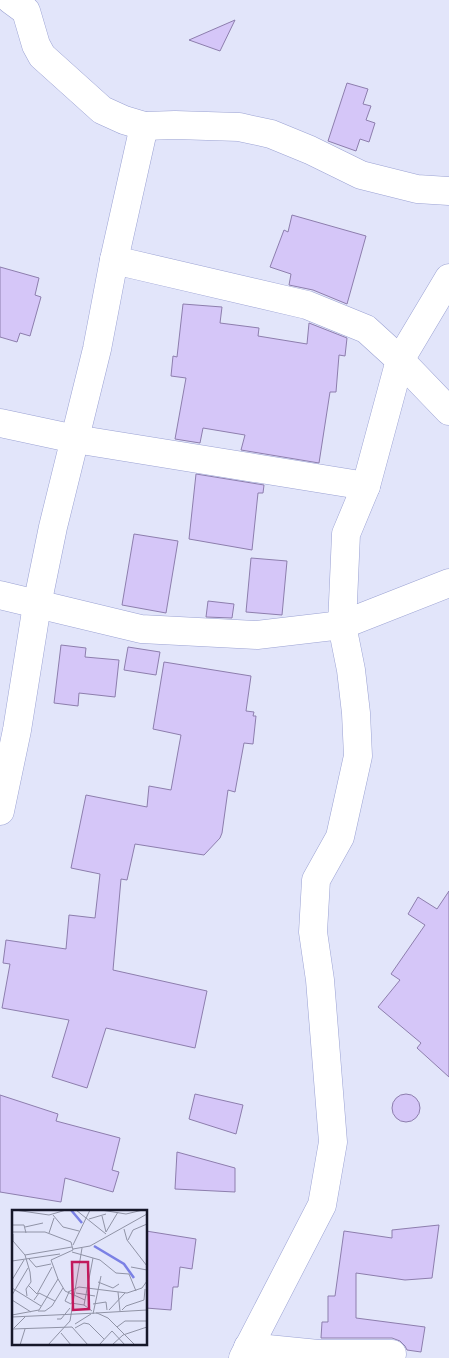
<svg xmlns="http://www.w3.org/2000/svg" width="449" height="1358" viewBox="0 0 449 1358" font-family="'Open Sans',sans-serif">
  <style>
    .building { fill: #d5c6f8; stroke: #8d7ead }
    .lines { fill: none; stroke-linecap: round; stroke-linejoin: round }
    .minor-casing { stroke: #9ba2d3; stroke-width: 29 }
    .minor { stroke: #fff; stroke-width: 28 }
    .inset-river { fill: none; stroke: #7b81e5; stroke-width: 2.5 }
    .inset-road { fill: none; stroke: #9093a6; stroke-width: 1 }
    .view { fill: #c2185b; fill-opacity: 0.15; stroke: #c2185b; stroke-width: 2.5 }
    .inset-edge { fill: none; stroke: #161729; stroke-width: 2.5 }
  </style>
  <rect width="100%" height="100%" fill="#e2e5fa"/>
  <g class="building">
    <path d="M235,20L220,51L189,40Z"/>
    <path d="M347,83L368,89L363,104L371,106L366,120L375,123L369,142L360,139L356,151L328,141Z"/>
    <path d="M292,215L366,236L347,304L313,290L289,285L291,274L270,267L284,230L288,232Z"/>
    <path d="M0,267L39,278L35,295L41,297L30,336L20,333L17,342L0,337Z"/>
    <path d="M183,304L222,307L220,323L259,328L258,336L307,344L309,323L347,338L345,356L339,355L336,392H330L319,463L241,450L245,435L203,428L200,443L175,439L186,378L171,376L173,356L177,357Z"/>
    <path d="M196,474L264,485L263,493H258L252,550L189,539Z"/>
    <path d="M134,534L178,541L166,613L122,605Z"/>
    <path d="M251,558L287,561L282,615L246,612Z"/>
    <path d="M208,601L234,604L232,618L206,617Z"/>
    <path d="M61,645L86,648L85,657L119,660L115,697L79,693L78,706L54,703Z"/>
    <path d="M128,647L160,652L156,675L124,670Z"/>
    <path d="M164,662L251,676L246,711L254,712L253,716H256L253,744L244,743L235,792L228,790L222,833L220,838L204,855L135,844L127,880L121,879L113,970L207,991L195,1048L106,1028L87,1088L52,1077L69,1020L2,1008L10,964L3,963L6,940L66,949L69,915L95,918L100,874L71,868L86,795L147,807L149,786L171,790L181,735L153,729Z"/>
    <path d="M449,891V1077L417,1048L421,1043L378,1007L400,980L391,974L425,925L408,914L418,897L437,909Z"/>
    <circle cx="406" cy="1108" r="14"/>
    <path d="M195,1094L243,1105L236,1134L189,1119Z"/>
    <path d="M0,1095L58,1114L56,1121L120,1138L112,1170L119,1172L113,1192L65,1178L61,1202L0,1192Z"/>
    <path d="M177,1152L235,1168V1192L175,1189Z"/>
    <path d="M439,1225L432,1278L405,1280L356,1273V1318L425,1327L421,1352L407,1350L405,1346L400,1341L392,1338H321L322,1322H328V1296H335L344,1231L392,1238V1230Z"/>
    <path d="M146,1231L196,1239L192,1269L180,1267L178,1287H173L171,1310L146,1308Z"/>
  </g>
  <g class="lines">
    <defs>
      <g id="minor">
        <path d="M11,0L26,11L36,45L42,56L102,110L124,120L144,126L175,125L239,127L271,134L310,150L361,175L417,189L449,191"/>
        <path d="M114,260L307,305L366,329L400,360L449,411"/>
        <path d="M0,423L75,439L366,486"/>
        <path d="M0,595L141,629L257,635L342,625L449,583"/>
        <path d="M0,811L17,730L37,605L53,527L97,349L114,260L144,126"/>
        <path d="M248,1347L318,1354H392"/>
        <path d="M243,1358L322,1205L333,1142L320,980L313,932L316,880L340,837L358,756L356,713L351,670L342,625L346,534L366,486L400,360L449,278"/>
      </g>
    </defs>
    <use href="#minor" class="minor-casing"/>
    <use href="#minor" class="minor"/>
  </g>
  <g transform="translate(12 1210)">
    <rect width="135" height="135" fill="#e2e5fa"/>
    <path class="inset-river" d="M59,0L70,13M82,36L112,54L122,68"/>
    <path class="inset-road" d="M3,0L37,5L54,0M64,0L94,24M89,0L114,4L131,0M41,5L51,17L67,21M90,6L94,22M77,9L94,4M1,15H12L14,23M13,17L31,13M112,19L115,30L135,56M0,22H33L59,32L61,40L39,50L46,69L27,100L0,105M94,22L106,2M37,23L42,8M1,24V31L13,45L18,62L19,72L14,79L15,86M116,30L121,20L135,14M61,35L78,0M61,39L78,36L135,4M60,42L88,50L104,63L117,64L124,81M13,45L60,37M17,49L24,57L39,54M0,51L48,44M119,57L135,60M46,69L53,81L73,90M0,70L12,50M86,72L101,78L107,74M17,76L25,84L40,57M0,78L29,96M56,82L67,77L115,83L130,78L135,71M57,82L53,91L59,94M106,82L108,101M64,83L83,86M0,85L16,58M0,90L19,102M22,90L27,83L43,91M59,93L72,95L80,101M81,94L94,92L95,100M72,95L81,48M97,100L113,83M110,100L114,96L132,90L133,79M26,101H33L40,96L51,78M84,103L135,100M81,104L89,66M0,107L85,103L96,108L123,135M45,109H49L58,98M63,114L79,104M105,117L113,111H135M2,118L13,107M63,118L72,113L77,114L92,129M0,119L60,117L76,135M49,123L59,135M8,135L13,119M36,135L58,111L70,38M87,135L100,121L113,135M100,135L111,125L135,117"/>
    <path class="view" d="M60,52H76L77,99L61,100Z"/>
    <rect width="135" height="135" class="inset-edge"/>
  </g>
</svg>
